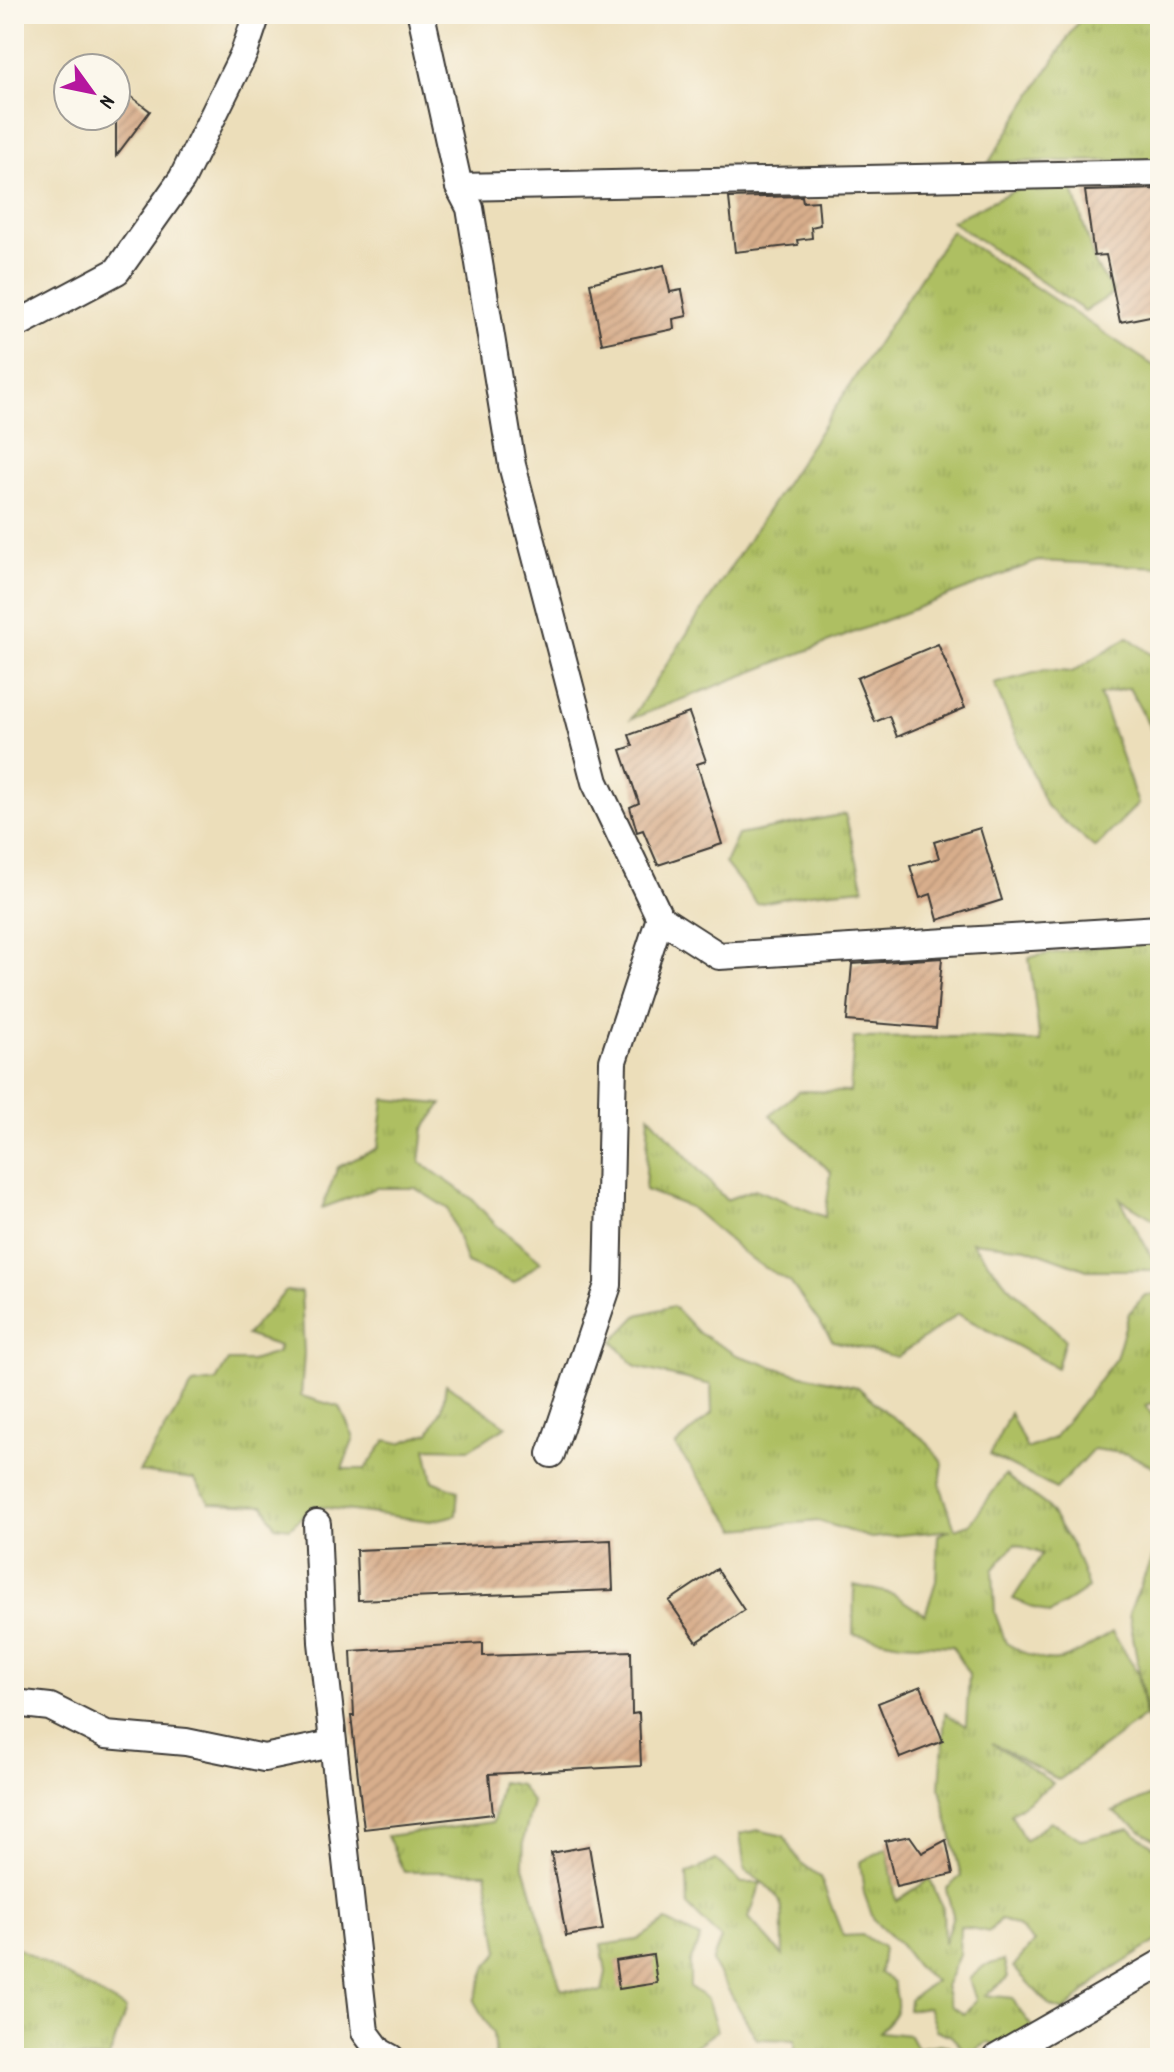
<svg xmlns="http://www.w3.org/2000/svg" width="1174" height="2072" viewBox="0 0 1174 2072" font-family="Dekko,sans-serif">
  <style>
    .grass { fill: url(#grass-tufts); stroke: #656e3f; stroke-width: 2 }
    .building { fill: url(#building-hatch) }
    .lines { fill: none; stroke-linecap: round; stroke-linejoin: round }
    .street-casing { stroke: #3b3934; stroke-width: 30 }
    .street { stroke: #fff; stroke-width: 26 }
  </style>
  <defs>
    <pattern id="grass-tufts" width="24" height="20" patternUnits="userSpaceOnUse" patternTransform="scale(2)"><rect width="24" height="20" fill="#aebf62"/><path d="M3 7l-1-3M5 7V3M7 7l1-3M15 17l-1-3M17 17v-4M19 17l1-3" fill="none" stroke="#95a454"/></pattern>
    <pattern id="building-hatch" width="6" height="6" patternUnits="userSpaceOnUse" patternTransform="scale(2)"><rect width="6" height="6" fill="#d8ae8c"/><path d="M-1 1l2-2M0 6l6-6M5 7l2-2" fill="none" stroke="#b99578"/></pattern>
  </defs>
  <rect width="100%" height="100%" fill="#fbf7ec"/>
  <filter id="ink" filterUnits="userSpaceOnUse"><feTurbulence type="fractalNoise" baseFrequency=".0125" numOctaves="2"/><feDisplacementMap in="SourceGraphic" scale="16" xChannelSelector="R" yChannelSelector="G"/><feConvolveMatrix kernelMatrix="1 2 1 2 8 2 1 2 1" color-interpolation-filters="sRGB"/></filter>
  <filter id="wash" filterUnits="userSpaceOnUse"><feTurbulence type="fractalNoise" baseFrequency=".006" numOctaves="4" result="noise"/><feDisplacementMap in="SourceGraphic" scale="32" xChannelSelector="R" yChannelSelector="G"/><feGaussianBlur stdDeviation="1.8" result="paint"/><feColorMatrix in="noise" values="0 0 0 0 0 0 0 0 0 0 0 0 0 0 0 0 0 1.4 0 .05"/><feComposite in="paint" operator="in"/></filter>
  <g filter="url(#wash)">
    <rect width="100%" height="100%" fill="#ecdeba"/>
    <g class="grass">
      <path d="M1083,14H1160V160L989,162Z"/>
      <path d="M1072,186L1096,266L1114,293L1085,311L951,221L1017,189Z"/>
      <path d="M951,231L1160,370V567L1038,561L631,719Z"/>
      <path d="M1128,637L1160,661V746L1129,688L1100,695L1138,804L1095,848L1046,806L994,684L1045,670L1072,672Z"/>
      <path d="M845,814L864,888L811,893L757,904L725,863L738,835Z"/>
      <path d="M1160,937V1228L1155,1220L1120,1199L1159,1270H1087L1027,1248L971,1242L1004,1281L1065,1339L1057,1368L958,1314L897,1357L833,1341L790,1282L752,1260L690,1207L645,1190L649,1115L726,1200L755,1189L825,1217L831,1172L770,1115L799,1091L850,1092L854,1038L956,1037L1040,1042L1029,957Z"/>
      <path d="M384,1099L442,1104L424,1129L420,1162L471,1198L496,1225L541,1261L514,1283L467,1263L448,1209L415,1188H376L322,1208L338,1167L378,1148Z"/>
      <path d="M286,1291L301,1292L304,1353L301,1396L340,1407L354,1438L342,1469H365L386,1440L400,1443L429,1433L442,1409L446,1384L507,1426L469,1449L426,1448L433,1481L458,1491L456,1515L431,1521L313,1506L290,1528L275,1526L264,1505L210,1503L194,1479L139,1472L193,1384L216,1381L228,1361H251L277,1353L279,1346L246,1335Z"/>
      <path d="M1160,1294V1401L1145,1405L1160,1426V1470L1128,1454L1093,1449L1056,1489L990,1455L1010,1413L1027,1449L1054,1438L1116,1358L1129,1313L1145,1295Z"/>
      <path d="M673,1306L699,1333L737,1355L793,1373L858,1387L884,1411L925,1440L943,1463L940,1484L955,1529L970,1524L1005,1475L1047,1506L1074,1549L1088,1588L1049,1614L1013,1599L1042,1554L1015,1544L993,1570L995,1613L1006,1643C1058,1673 1065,1661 1112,1632L1138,1673L1145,1716L1059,1780L992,1743L1053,1783L1011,1814L1025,1841L1050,1821L1082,1840L1129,1829L1160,1851V1939L1101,1977L1064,2011L1050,2006L1013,1967L1034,1942L1017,1926L1000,1919L989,1932L960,1926L959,1955L945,1987L951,2006L964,2014L976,2000L969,1979L984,1966L1004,1960L1008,1978L985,1995L1013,1998C1020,2021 1051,2031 1028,2056L988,2042L968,2054L951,2036L936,2030L928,2007L908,2010L909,2000L935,1981L916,1966L900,1945L874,1921L864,1893L860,1862L887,1848L896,1901L930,1879L943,1909L944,1944L953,1915L946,1889L961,1876L940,1788L945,1713L966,1726L969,1674L952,1646L900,1643L853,1634L854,1585L893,1594L925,1615L936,1581L938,1535L951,1530L871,1538L818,1521L737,1529L675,1446L712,1413L711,1385L636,1367L613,1341L638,1315Z"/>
      <path d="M1153,1555L1160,1560V1770L1153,1753L1129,1613Z"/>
      <path d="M501,1782L520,1785L533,1803L524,1837L523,1863L561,1989L602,1992L606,1972L601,1945L637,1940L666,1921L700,1938L690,1962V1987L707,1999L717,2031L688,2051L689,2058H495L493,2034L474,2001L487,1966L499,1952L486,1872H404L387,1836L493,1822Z"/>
      <path d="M1160,1791V1843L1113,1812Z"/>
      <path d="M757,1830L784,1836L800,1862L820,1877L843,1936L862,1935L883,1947L880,1973L893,1982C901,2011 899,2011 879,2032L910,2035L917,2048L940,2044L950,2046L947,2058H795V2040L757,2039L712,1962L721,1939L688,1906L687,1874L716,1860L742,1883H761L749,1918L783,1956C781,1904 792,1899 745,1871L740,1834Z"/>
      <path d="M14,1946L126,2009L109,2058H14Z"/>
    </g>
    <g id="blocks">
      <g class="building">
        <path d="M116,85L150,111L116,156Z"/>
        <path d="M1160,189V314L1120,322L1106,255L1094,256L1085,191Z"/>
        <path d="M802,196L803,202L818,201L820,225L811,227L812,238L797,240L798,245L735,252L729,198Z"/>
        <path d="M664,265L670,292L682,290L687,316L673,319L674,329L602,344L590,283Z"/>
        <path d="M938,644L965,708L897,737L889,716L875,722L857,678Z"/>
        <path d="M689,713L706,761L697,764L722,844L658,865L643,830L637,832L630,807L639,803L621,750L633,746L629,735Z"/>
        <path d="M980,828L1002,900L938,920L931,894L920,898L910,866L939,858L934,842Z"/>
        <path d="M942,958L936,1028L847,1021L852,964Z"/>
        <path d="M611,1540L613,1590L358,1600L356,1550Z"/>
        <path d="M717,1569L744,1610L697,1642L669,1601Z"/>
        <path d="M483,1643V1656L631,1651L632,1714L639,1713L641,1766L489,1774L493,1814L364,1829L351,1716H354L351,1651Z"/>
        <path d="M921,1686L943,1741L900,1758L878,1703Z"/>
        <path d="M910,1836L922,1853L946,1840L953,1874L896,1887L885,1841Z"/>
        <path d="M589,1846L603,1930L566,1936L551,1853Z"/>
        <path d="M653,1955L657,1983L619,1989L615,1961Z"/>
      </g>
    </g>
  </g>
  <g filter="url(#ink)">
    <use href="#blocks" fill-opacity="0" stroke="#3b3934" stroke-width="2"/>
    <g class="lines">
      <defs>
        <g id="street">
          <path d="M421,14L459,187L470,208L512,465L595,782L660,918L719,956L1160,929"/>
          <path d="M459,187L1160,173"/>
          <path d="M14,326L117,271L182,179L244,53L257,14"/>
          <path d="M551,1454L608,1285L613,1061L660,918"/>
          <path d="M317,1524L322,1642L365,2032L380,2052L391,2058"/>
          <path d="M14,1703L50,1707L106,1735L186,1742L264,1758L332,1744"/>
          <path d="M996,2058L1160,1964"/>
        </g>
      </defs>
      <use href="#street" class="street-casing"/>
      <use href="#street" class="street"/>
    </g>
  </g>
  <rect width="1174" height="2072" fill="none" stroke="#fbf7ec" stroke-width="48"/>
  <g transform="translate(92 92) rotate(123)"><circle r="38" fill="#fbf7ec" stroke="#a29f99" stroke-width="2"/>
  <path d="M0-6L14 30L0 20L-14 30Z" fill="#b5179e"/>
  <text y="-12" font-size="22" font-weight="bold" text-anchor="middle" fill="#1c1c1c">N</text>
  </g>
</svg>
